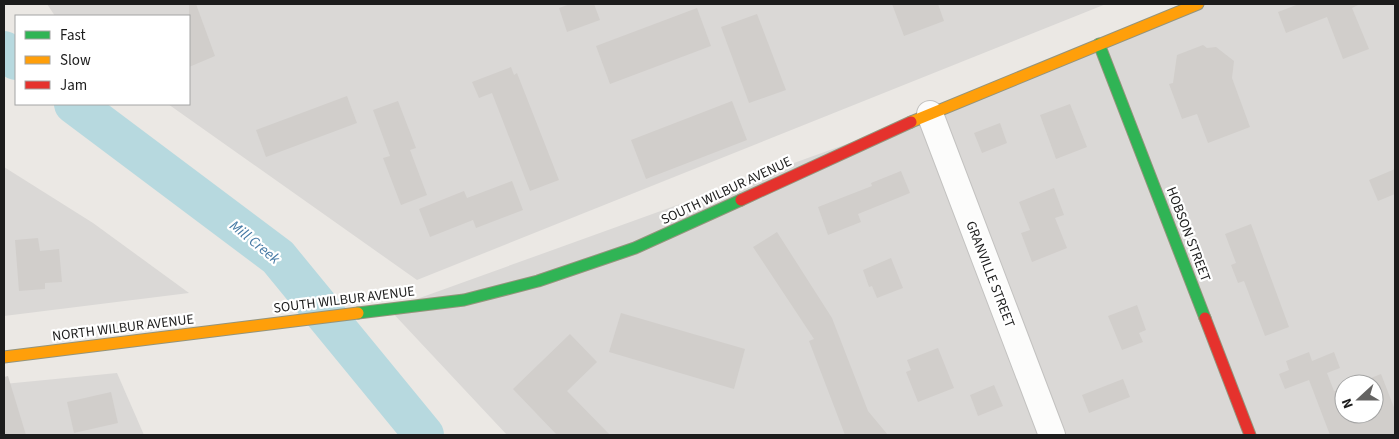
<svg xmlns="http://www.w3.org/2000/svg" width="1399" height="439" viewBox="0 0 1399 439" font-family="'Source Sans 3',sans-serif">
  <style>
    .residential { fill: #dad8d6; fill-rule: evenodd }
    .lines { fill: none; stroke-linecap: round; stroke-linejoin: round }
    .river { stroke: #b7d9df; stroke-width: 40 }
    .building { fill: #d1cecb }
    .street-casing { stroke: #c3c2c0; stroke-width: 28 }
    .fast-casing { stroke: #94947c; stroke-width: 13 }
    .slow-casing { stroke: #94947c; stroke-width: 13 }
    .jam-casing { stroke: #94947c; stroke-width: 13 }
    .street { stroke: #fcfcfb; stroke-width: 26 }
    .fast { stroke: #30b455; stroke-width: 11 }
    .slow { stroke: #ff9f0a; stroke-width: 11 }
    .jam { stroke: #e5322d; stroke-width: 11 }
    .labels { text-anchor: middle; stroke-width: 4.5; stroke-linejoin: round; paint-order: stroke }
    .street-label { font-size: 14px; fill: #1c1c1c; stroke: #fff }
    .water-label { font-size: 15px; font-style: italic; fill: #4579a4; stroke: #fff }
  </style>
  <rect width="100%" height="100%" fill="#ebe8e4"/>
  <g class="residential">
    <path d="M47,4H1106L417,280L168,104H189V16H55Z"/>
    <path d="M1198,4H1395V435H507L389,309L930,114ZM1344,384H1374V414H1344Z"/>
    <path d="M4,167L93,223L189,293L4,316Z"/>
    <path d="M117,373L144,435H4V384Z"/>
  </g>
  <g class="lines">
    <g class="river">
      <path d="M4,51L16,60"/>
      <path d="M74,104L278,257L424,435"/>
    </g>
  </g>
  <g class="building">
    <path d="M189,4H196L215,56L189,67Z"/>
    <path d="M570,4H594L600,20L567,32L559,8Z"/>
    <path d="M892,4H938L944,21L904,36Z"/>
    <path d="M1299,4H1358V5L1352,8L1369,49L1343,59L1327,17L1286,33L1278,12Z"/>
    <path d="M697,8L711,46L610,84L596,46Z"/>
    <path d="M757,14L786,90L749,103L721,27Z"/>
    <path d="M1203,45L1207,48L1216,47L1234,61L1232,78L1250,127L1208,143L1197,114L1182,119L1169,84L1173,83L1177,55Z"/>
    <path d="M511,67L514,75L517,73L559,180L530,191L492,93L479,98L472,82Z"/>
    <path d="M347,96L357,123L266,157L256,130Z"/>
    <path d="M398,101L416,148L410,150L427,195L401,205L383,158L390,156L373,110Z"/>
    <path d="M732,101L747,140L646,179L631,140Z"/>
    <path d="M1070,104L1087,147L1056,159L1040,115Z"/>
    <path d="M1000,123L1007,143L982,153L974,133Z"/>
    <path d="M1395,169V194L1378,201L1369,180Z"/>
    <path d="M901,171L910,193L858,214L861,222L828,235L818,207L872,186L871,183Z"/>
    <path d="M512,181L523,210L476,228L473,220L430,237L419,209L464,191L467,198Z"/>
    <path d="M1054,188L1064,215L1055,218L1067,248L1032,262L1021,233L1030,230L1019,202Z"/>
    <path d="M1251,224L1289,327L1265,336L1244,281L1238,283L1231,265L1236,263L1225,234Z"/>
    <path d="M777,232L832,318L868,411L888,435H845L809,341L814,339L753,247Z"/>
    <path d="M38,238L40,251L59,249L62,282L45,283V289L19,291L15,240Z"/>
    <path d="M891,258L903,288L877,298L872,286L869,287L863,270Z"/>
    <path d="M1137,305L1146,330L1139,333L1143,342L1122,350L1108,316Z"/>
    <path d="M621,313L745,349L734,389L609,352Z"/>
    <path d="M570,334L597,362L567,391L610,435H557L513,389Z"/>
    <path d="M938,348L954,388L918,402L906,372L911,370L907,360Z"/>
    <path d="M1309,352L1312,361L1334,352L1340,368L1327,373L1334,391L1344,389V414H1374V384H1356L1381,374L1395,410V435H1330L1309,380L1285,389L1279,374L1289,370L1286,361Z"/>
    <path d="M8,376L26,435H4V377Z"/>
    <path d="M1123,379L1130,397L1089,413L1082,395Z"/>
    <path d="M994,385L1003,406L978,416L970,395Z"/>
    <path d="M111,392L118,423L74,433L67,402Z"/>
  </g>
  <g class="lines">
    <defs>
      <path id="street" d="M930,114L1052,435"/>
      <g id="fast">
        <path d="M1099,44L1205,318"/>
        <path d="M358,313L464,300L538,281L635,248L741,200"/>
      </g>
      <g id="slow">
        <path d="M911,122L1198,4"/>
        <path d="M4,357L358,313"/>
      </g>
      <g id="jam">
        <path d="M741,200L911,122"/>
        <path d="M1205,318L1250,435"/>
      </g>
    </defs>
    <use href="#street" class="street-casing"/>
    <use href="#fast" class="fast-casing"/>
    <use href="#slow" class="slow-casing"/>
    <use href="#jam" class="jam-casing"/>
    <use href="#street" class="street"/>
    <use href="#fast" class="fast"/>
    <use href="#slow" class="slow"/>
    <use href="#jam" class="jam"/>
  </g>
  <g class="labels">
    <g class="street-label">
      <text transform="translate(726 190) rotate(-25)" y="5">SOUTH WILBUR AVENUE</text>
      <text transform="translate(1189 234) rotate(69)" y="5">HOBSON STREET</text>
      <text transform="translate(991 274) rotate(69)" y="5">GRANVILLE STREET</text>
      <text transform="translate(344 299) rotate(-7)" y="5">SOUTH WILBUR AVENUE</text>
      <text transform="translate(123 327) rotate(-7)" y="5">NORTH WILBUR AVENUE</text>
    </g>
    <g class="water-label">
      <text transform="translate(255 242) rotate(39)" y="5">Mill Creek</text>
    </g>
  </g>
  <rect width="1399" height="439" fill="none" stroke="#1c1c1c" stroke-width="10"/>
  <rect x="15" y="15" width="175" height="90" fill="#ffffff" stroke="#a4a4a4"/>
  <rect x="25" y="31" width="25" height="8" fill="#30b455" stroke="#a4a4a4"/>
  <text x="60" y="40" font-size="15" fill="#1c1c1c">Fast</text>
  <rect x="25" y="56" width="25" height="8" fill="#ff9f0a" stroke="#a4a4a4"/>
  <text x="60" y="65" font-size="15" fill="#1c1c1c">Slow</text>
  <rect x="25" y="81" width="25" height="8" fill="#e5322d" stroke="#a4a4a4"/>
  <text x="60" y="90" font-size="15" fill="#1c1c1c">Jam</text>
  <g transform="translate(1359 399) rotate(249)"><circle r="24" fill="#ffffff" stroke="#a4a4a4"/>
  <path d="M0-4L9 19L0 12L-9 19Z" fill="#646362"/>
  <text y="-8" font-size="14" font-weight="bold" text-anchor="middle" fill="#1c1c1c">N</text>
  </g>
</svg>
